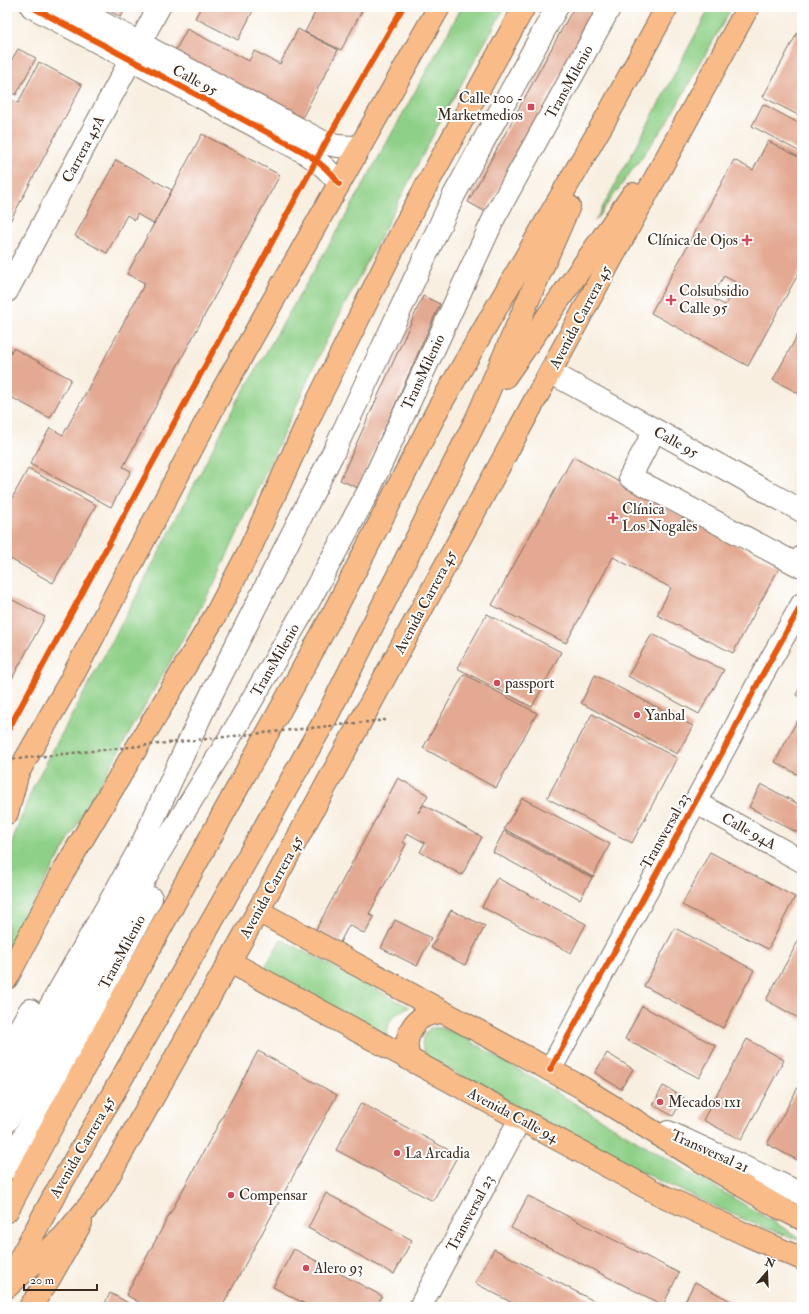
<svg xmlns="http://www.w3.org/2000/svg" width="809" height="1314" viewBox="0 0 809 1314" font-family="'IM FELL Double Pica',serif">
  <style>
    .green { fill: #8fd088; stroke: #657d53 }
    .building { fill: #e3a992; fill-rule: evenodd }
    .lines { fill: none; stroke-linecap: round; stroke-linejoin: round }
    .minor-casing { stroke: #7d6f62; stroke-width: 24 }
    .major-casing { stroke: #7d6f62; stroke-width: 24 }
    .highway-casing { stroke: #7d6f62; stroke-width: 24 }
    .minor { stroke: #fff; stroke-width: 22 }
    .major { stroke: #f9bc89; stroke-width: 22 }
    .highway { stroke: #f9bc89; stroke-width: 22 }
    .path-bridge { stroke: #7d6f62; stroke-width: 2.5; stroke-dasharray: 3 3; stroke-linecap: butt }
    .cycleway-casing { stroke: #fff; stroke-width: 8 }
    .cycleway { stroke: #e8590c; stroke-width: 6 }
    .poi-dot { fill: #d1495b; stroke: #fff; stroke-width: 1.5 }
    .labels { text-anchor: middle; stroke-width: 4; stroke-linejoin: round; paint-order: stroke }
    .street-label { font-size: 15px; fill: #3b2a1e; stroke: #fff }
    .poi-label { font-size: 15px; fill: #3b2a1e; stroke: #fff; text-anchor: start }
  </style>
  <rect width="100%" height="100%" fill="#fff"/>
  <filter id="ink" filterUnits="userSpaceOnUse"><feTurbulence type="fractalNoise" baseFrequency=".025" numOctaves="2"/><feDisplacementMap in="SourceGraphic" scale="8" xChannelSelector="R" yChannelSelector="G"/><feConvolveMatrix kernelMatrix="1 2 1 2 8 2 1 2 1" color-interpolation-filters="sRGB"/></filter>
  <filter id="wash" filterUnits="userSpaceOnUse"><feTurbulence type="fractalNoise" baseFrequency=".012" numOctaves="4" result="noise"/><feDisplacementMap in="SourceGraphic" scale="16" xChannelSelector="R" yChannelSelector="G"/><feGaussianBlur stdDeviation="0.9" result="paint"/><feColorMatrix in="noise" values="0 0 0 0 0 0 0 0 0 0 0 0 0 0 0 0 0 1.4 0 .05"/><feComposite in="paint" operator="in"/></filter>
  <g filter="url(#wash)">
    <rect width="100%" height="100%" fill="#f8efe1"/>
    <g class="green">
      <path d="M462,7H505L441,120L326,341L214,584L7,949V859L17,828L34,785L138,593L237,402L347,214Z"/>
      <path d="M710,7H732L668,121L595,221L640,139Z"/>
      <path d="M281,939L409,1007C395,1012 387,1021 387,1036L264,969Z"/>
      <path d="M430,1028H441L455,1032L802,1239V1241L754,1224L654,1178L563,1132L426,1056C420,1043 421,1039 430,1028Z"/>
    </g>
    <g id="blocks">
      <g class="building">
        <path d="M101,7H126L121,17Z"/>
        <path d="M201,7H255L238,40L195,18Z"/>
        <path d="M318,7H364L341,50L305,32Z"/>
        <path d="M574,7H588L595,11L486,212L468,202Z"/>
        <path d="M802,24V117L763,97Z"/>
        <path d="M187,29L249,61L254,51L280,64L298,29L338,50L302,118L174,53Z"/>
        <path d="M18,49L36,58L16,95L7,90V68Z"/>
        <path d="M39,62L82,85L7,227V98L18,103Z"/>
        <path d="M763,104L802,125V153L752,126Z"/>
        <path d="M202,134L280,175L123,467L131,471L111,507L30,464L50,428L63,435L145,283L127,274Z"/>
        <path d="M768,141L802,159V192L800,196H802V267L748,366L651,313L734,160L753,170ZM724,276L737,283L725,305L711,298Z"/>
        <path d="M116,160L172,190L154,224L137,214L135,220L127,215L107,253L75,236Z"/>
        <path d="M423,296L440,304L358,488L340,480Z"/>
        <path d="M802,327V395L773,380Z"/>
        <path d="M13,348L71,379L50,418L7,395V359Z"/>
        <path d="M573,457L779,568L733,653L657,615L671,588L613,557L566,643L492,605Z"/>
        <path d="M28,469L96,505L53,583L7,557V507Z"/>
        <path d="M7,597L45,617L7,688Z"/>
        <path d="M487,614L561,652L532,707L457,668Z"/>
        <path d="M652,634L724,670L699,714L628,676Z"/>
        <path d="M464,674L537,713L496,788L423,748Z"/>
        <path d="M595,675L693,726L677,754L581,703Z"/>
        <path d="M802,683V698L796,695Z"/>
        <path d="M592,714L677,758L632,843L547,798Z"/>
        <path d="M797,721L802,723V777L775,762Z"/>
        <path d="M398,778L428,795L418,813L424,805L482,837L462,875L420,852L425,843L407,833L403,842L406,844L369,914L374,917L365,934L349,925L338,946L314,933Z"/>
        <path d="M761,784L802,806V835L749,807Z"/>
        <path d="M522,798L610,844L593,877L504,829Z"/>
        <path d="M504,831L592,878L580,899L493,852Z"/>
        <path d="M710,852L795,897L768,949L682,905Z"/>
        <path d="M497,878L586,924L571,953L482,907Z"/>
        <path d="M451,910L485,926L465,965L431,948Z"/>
        <path d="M395,920L431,938L417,966L381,948Z"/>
        <path d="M675,928L754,970L723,1028L644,986Z"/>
        <path d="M802,934V1020L766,1000Z"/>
        <path d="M642,1006L716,1046L699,1078L625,1039Z"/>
        <path d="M747,1039L784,1060L741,1140L703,1120Z"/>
        <path d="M258,1051L337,1095L222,1307H148L126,1295Z"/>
        <path d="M607,1053L633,1069L621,1089L595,1073Z"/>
        <path d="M802,1080V1160L801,1162L767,1144Z"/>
        <path d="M663,1086L684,1097L673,1116L653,1105Z"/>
        <path d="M361,1103L458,1155L433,1201L336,1150Z"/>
        <path d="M326,1193L412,1240L394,1274L308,1228Z"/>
        <path d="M528,1196L679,1273L663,1305L511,1228Z"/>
        <path d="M294,1249L382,1296L376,1307H311L273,1287Z"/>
        <path d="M494,1249L594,1301L591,1307H520L475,1283Z"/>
        <path d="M695,1282L742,1307H682Z"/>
        <path d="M110,1293L136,1307H103Z"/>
      </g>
    </g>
  </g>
  <g filter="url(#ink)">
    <use href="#blocks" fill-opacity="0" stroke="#7d6f62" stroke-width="1"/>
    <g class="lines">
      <defs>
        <g id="minor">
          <path d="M32,7L304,152C318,161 330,170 339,184"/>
          <path d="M73,7L325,143C338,147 347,148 360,146"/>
          <path d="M7,291L159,7"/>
          <path d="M550,372L802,511"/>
          <path d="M655,430L630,477L798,565L802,557"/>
          <path d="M695,802L802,861"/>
          <path d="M7,1051L30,1010"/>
          <path d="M550,1070L730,738L760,679L802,604"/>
          <path d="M7,1082L108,905L142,844L202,713L335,449L454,195L557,7"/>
          <path d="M7,1121L39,1067L159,853L232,734L303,612L368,492L495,216L610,7"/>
          <path d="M668,1132L802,1194"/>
          <path d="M7,1168L151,898"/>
          <path d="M420,1307L520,1119"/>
        </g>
        <g id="major">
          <path d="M258,911L583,1088L704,1163L778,1207L802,1219"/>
          <path d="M230,962L657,1193L747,1235L802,1259"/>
          <path d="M409,1059C408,1055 407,1051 407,1047C406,1042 408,1038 409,1034C415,1018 427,1013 443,1012"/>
          <path d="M30,1307L49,1279L81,1223"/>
        </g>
        <g id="highway">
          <path d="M505,377L633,194"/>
          <path d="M7,792L69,683L222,391L439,7"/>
          <path d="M7,813L16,780"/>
          <path d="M7,978L63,872L215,616L250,549L312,412L407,221L524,7"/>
          <path d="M7,1211L45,1139L335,610L439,407L609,113L667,7"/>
          <path d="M9,1279L54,1196L203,937L326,718L477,418L569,206"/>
          <path d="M7,1287L63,1237L98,1195L258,911L748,7"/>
        </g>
      </defs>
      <use href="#minor" class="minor-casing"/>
      <use href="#major" class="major-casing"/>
      <use href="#highway" class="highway-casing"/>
      <use href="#minor" class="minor"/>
      <use href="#major" class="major"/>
      <use href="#highway" class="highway"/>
      <path class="path-bridge" d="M7,760L386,720"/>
      <defs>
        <g id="cycleway">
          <path d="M32,7L304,152C318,161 330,170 339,184"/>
          <path d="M7,732C114,537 218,340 325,144C350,98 377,53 403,7"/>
          <path d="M550,1070L730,738L760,679L802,604"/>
        </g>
      </defs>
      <use href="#cycleway" class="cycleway-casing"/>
      <use href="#cycleway" class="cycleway"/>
    </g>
  </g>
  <g class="poi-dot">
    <rect x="527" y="103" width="8" height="8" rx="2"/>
    <path d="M745 234h4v4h4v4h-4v4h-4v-4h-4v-4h4z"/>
    <path d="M669 294h4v4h4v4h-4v4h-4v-4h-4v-4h4z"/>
    <path d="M611 512h4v4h4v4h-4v4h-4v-4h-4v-4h4z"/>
    <circle cx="497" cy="683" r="4"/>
    <circle cx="637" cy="715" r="4"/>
    <circle cx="660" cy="1102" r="4"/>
    <circle cx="397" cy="1153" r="4"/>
    <circle cx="231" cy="1195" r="4"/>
    <circle cx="306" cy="1268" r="4"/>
  </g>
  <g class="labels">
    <g class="street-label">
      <text transform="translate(195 80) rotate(28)" y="5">Calle 95</text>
      <text transform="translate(569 82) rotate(-61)" y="5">TransMilenio</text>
      <text transform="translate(83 149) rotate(-62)" y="5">Carrera 45A</text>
      <text transform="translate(580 317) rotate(-62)" y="5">Avenida Carrera 45</text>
      <text transform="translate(423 372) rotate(-65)" y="5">TransMilenio</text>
      <text transform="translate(676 442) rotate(29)" y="5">Calle 95</text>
      <text transform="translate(425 602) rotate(-62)" y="5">Avenida Carrera 45</text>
      <text transform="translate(275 660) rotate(-60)" y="5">TransMilenio</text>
      <text transform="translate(665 831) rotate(-61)" y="5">Transversal 23</text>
      <text transform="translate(749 831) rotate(29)" y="5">Calle 94A</text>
      <text transform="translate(271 887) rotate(-61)" y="5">Avenida Carrera 45</text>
      <text transform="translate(122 952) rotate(-62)" y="5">TransMilenio</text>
      <text transform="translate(513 1115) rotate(28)" y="5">Avenida Calle 94</text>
      <text transform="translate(82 1147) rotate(-60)" y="5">Avenida Carrera 45</text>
      <text transform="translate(710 1151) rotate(24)" y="5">Transversal 21</text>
      <text transform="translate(470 1213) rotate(-62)" y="5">Transversal 23</text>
    </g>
    <g class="poi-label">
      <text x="523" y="103" text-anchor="end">Calle 100 -<tspan x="523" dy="17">Marketmedios</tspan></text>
      <text x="738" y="245" text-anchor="end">Clínica de Ojos</text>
      <text x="679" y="296">Colsubsidio<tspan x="679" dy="17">Calle 95</tspan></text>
      <text x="622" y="514">Clínica<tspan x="622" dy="17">Los Nogales</tspan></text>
      <text x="505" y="688">passport</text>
      <text x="645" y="720">Yanbal</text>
      <text x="668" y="1107">Mecados 1x1</text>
      <text x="405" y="1158">La Arcadia</text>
      <text x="239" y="1200">Compensar</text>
      <text x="314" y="1273">Alero 93</text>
    </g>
  </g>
  <rect width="809" height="1314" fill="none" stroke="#fff" stroke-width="24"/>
  <g transform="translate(767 1272) rotate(19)" stroke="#ffffff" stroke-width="3" paint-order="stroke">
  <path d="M0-3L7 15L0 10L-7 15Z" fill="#3b2a1e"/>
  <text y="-6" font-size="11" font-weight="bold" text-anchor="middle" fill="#3b2a1e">N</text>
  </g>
  <path d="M24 1284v6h73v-6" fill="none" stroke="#3b2a1e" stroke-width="2"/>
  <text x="30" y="1284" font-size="12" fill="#3b2a1e" stroke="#ffffff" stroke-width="3" paint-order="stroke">20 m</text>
</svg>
